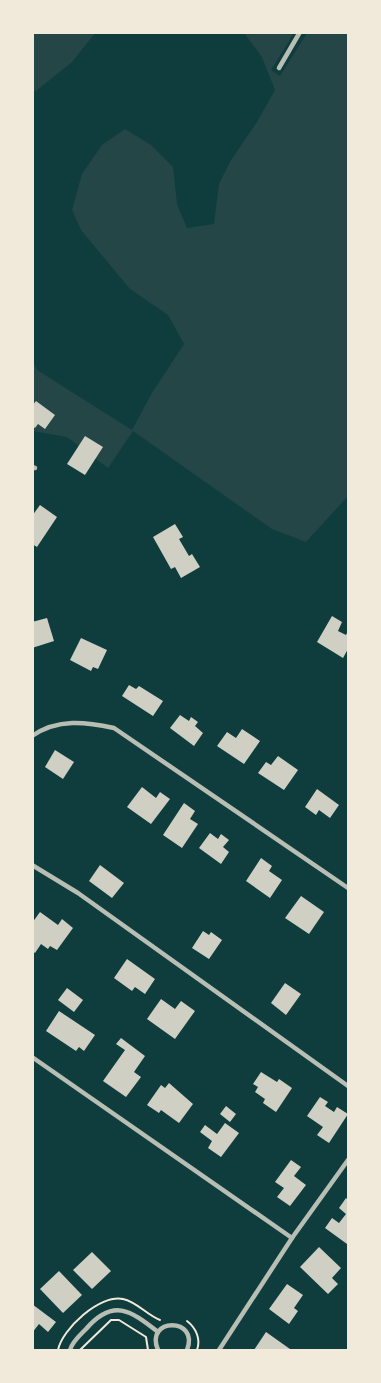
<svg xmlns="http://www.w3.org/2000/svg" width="381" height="1383" viewBox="0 0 381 1383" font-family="Bitter,serif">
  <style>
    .green { fill: #244646 }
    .building { fill: #cfcfc3 }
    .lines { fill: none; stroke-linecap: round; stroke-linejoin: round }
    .path { stroke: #f1e9da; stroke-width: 2 }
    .minor { stroke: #b8beb3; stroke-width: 4.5 }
  </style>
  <rect width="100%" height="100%" fill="#0f3d3e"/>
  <g class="green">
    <path d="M33,32H95V33L72,62L36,91H33Z"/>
    <path d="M244,33H294L271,70L280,76L307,33H348V496L306,542L272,529L133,431L108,468L67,437L33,431L32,358L37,370L132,430L152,393L184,344L168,315L130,289L81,230L72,210L82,174L102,145L125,129L151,145L173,167L177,204L187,228L214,224L219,184L231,160L257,122L275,90L262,57Z"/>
  </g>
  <g class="building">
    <path d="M36,401L55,415L45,429L38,424L35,428L32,426V406Z"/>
    <path d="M85,436L103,447L85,475L67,464Z"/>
    <path d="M40,505L57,517L37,547L32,544V516Z"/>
    <path d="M175,524L183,537L179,539L189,556L192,554L200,567L181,578L175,567L171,569L153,537Z"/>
    <path d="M332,616L342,622L338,631L346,635L348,631V649L343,658L317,642Z"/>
    <path d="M47,618L54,641L32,648V622Z"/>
    <path d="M81,638L107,650L98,669L93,667L91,671L70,660Z"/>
    <path d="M129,685L136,689L139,686L163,701L153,716L122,696Z"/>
    <path d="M180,715L189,721L191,717L198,722L195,726L203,733L194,746L170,728Z"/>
    <path d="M242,729L260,741L244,764L217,746L227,732L236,738Z"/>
    <path d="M55,750L74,762L63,779L45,767Z"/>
    <path d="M278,756L298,770L284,790L258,773L266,762L271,765Z"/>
    <path d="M142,787L156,798L160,792L170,799L151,824L127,807Z"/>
    <path d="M317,789L339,805L330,818L319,810L316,815L305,807Z"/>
    <path d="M184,803L195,811L190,819L198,824L182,848L163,835Z"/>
    <path d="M210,833L218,839L221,834L229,840L223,847L229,852L221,864L199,848Z"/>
    <path d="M261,858L272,866L269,871L282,880L270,898L246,881Z"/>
    <path d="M100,865L124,883L112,898L89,881Z"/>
    <path d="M301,896L324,912L309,934L285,918Z"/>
    <path d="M40,912L58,925L62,919L73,928L57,950L50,946L48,949L41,944L35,953L32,951V923Z"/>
    <path d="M203,931L209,935L211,932L222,940L209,959L192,948Z"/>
    <path d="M127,959L155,979L145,994L135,987L132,991L114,978Z"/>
    <path d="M285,983L301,994L286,1015L271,1003Z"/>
    <path d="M67,988L83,1000L74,1012L58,1000Z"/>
    <path d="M161,999L175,1009L181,1001L195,1011L175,1039L147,1019Z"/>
    <path d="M59,1011L95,1035L84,1051L79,1047L76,1051L46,1031Z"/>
    <path d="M121,1038L145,1056L134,1072L141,1077L126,1097L103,1081L125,1050L116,1044Z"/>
    <path d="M261,1072L277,1082L279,1079L292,1088L276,1112L263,1103L265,1099L255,1092L258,1087L253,1084Z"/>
    <path d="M169,1083L193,1104L179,1123L161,1110L159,1113L147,1105L161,1085L165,1088Z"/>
    <path d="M320,1097L328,1102L325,1106L334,1112L337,1107L348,1114L329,1143L317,1135L323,1127L307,1116Z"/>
    <path d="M226,1106L236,1114L230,1122L220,1114Z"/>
    <path d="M225,1123L239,1133L221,1157L208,1148L212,1141L200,1132L205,1125L217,1134Z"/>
    <path d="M291,1160L301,1167L294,1176L306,1185L290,1206L277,1197L284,1188L275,1182Z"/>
    <path d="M346,1198L348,1200L347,1244L325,1228L332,1218L339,1223L346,1214L339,1208Z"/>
    <path d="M319,1247L341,1268L332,1278L338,1284L328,1294L300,1267Z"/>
    <path d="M92,1252L111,1271L92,1289L73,1270Z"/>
    <path d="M59,1271L82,1295L63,1313L40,1289Z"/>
    <path d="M287,1284L303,1295L294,1308L298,1311L289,1324L269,1309Z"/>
    <path d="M32,1304L56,1322L48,1332L39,1324L32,1333Z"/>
    <path d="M266,1332L290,1349L289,1350H254Z"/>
  </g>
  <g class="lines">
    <g class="path">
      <path d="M187,1321C196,1328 201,1339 197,1350"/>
      <path d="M58,1350C62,1329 100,1294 123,1299C137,1302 147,1315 160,1320"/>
      <path d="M80,1350L111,1320H119L146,1337L148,1350"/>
    </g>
    <g class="minor">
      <path d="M279,68L300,32"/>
      <path d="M32,467L35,468"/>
      <path d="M32,736C58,718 86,722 114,728L348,888"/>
      <path d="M32,865L78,893L348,1086"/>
      <path d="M32,1057L292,1238"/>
      <path d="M70,1350C72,1342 80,1335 86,1329C113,1298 130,1310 158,1332"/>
      <path d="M158,1350C144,1317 200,1317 187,1350"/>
      <path d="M219,1350L292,1238L348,1160"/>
    </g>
  </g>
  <rect width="381" height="1383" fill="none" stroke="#f1e9da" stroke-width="68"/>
</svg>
